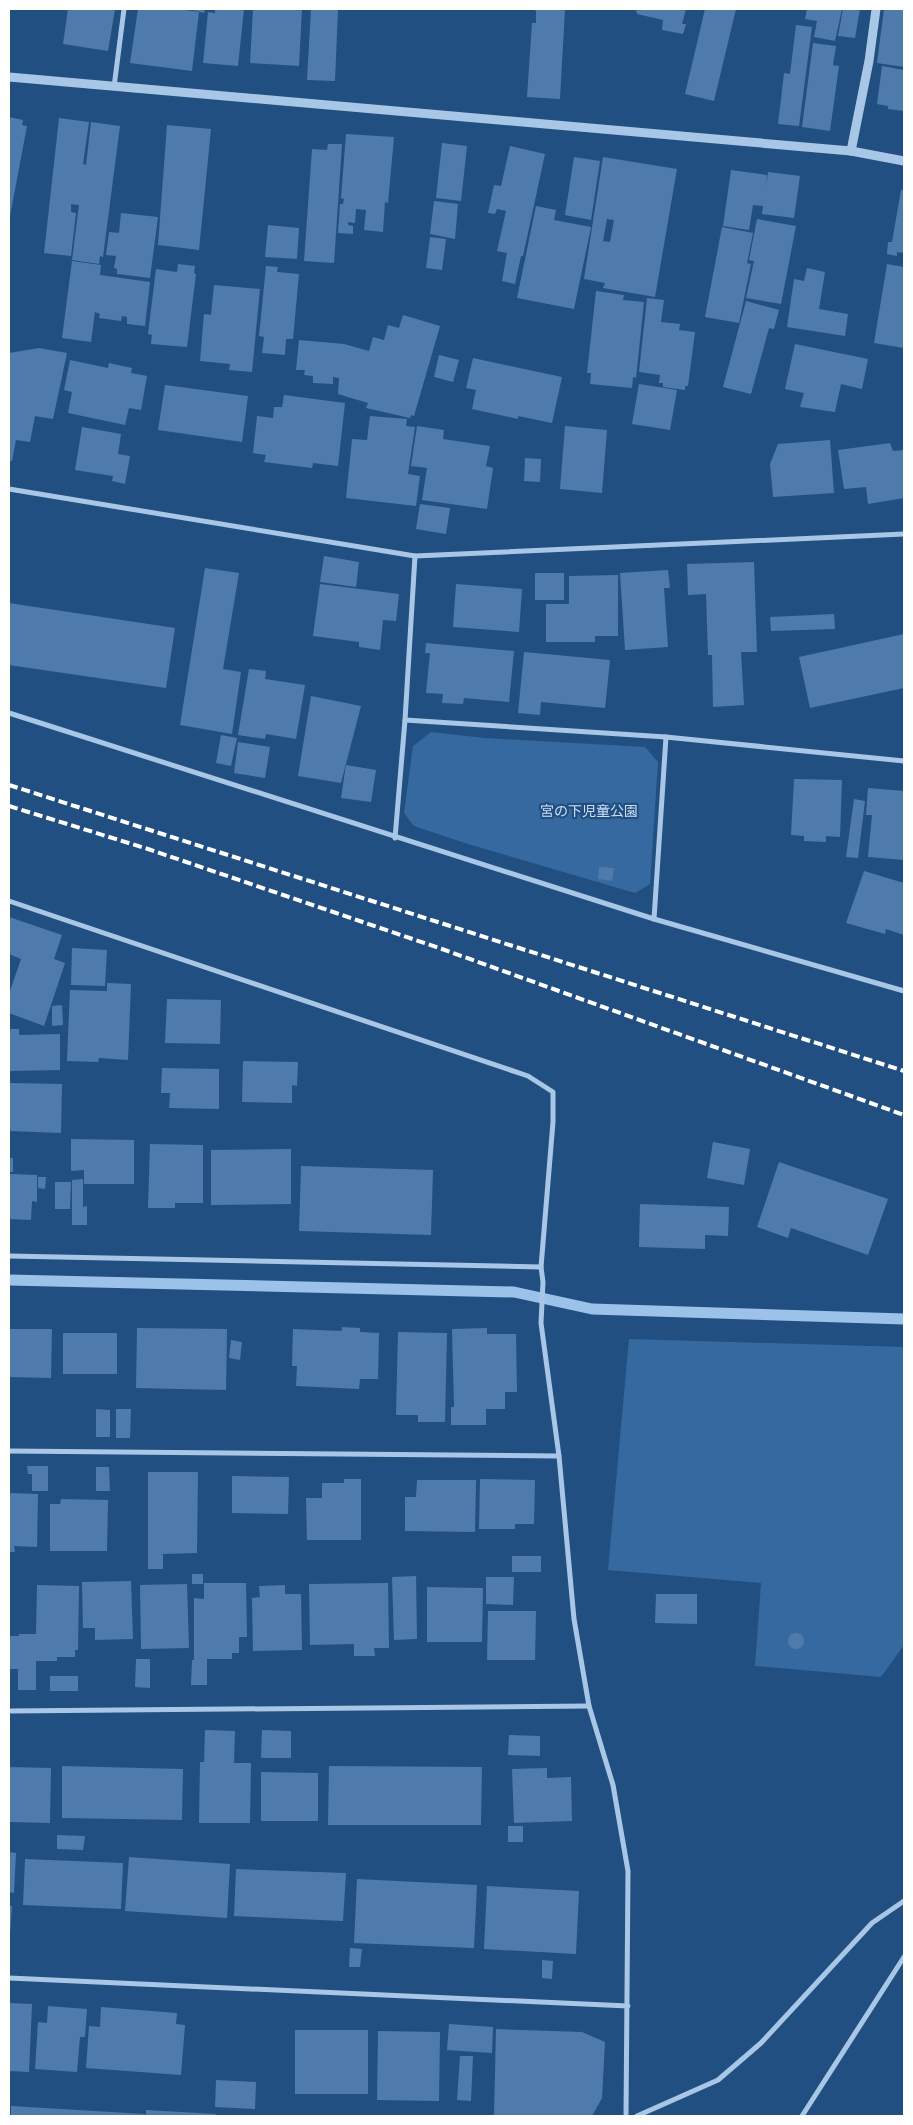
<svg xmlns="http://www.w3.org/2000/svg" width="913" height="2125" viewBox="0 0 913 2125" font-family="'DM Sans','Noto Sans JP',sans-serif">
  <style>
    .green { fill: #36699f }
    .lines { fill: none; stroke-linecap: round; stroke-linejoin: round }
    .stream { stroke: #9cc2e9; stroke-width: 11 }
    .building { fill: #4f7bac; fill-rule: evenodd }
    .minor { stroke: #a8c7e7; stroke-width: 5 }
    .tertiary { stroke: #a8c7e7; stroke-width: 9 }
    .rail { stroke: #fff; stroke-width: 4; stroke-dasharray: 9 4; stroke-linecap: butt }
    .labels { text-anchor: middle; stroke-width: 4.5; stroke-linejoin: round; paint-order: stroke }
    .park-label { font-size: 14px; fill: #cce0f6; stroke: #224f81 }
  </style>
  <rect width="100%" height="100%" fill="#224f81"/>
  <g class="green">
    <path d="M431,732L485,738L645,747L658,762L650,884L635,893L468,844L414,826L404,813L413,746Z"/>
    <path d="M629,1339L904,1347V1645L881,1677L755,1666L761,1583L608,1570Z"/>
  </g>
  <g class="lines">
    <path class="stream" d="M9,1280L514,1292L592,1309L904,1319"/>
  </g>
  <g class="building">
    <path d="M68,9H115L108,51L63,44Z"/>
    <path d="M138,9H180L199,12L192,71L130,63Z"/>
    <path d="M189,9H205L204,13Z"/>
    <path d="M215,9H244L238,66L203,63L208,12L215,13Z"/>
    <path d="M253,9H302L299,66L250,63Z"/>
    <path d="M311,9H338L335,81L307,80Z"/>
    <path d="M532,9H565L560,99L527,97L532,23H536V11Z"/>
    <path d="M636,9H686L682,24H686L683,34L662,30L663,20L637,14Z"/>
    <path d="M705,9H736L714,101L685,94Z"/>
    <path d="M807,9H842L835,41L814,37L817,21L805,19Z"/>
    <path d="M843,9H860L855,38L838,36Z"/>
    <path d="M884,9L904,10V67L877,63Z"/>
    <path d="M796,25L812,27L799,126L778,124L784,73L790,74Z"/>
    <path d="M813,43L836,46L833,65L839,66L830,131L802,127Z"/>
    <path d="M882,66L904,70V111L888,109V106L877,104Z"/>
    <path d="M9,117L23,120L22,125L27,126L10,216Z"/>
    <path d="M59,118L89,122L83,164L86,165L91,122L120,126L103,257L100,256L99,264L72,260L79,205L71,204V212L76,213L71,256L44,253Z"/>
    <path d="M167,125L211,129L199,250L158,245Z"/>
    <path d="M346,134L394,137L388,203L385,202L383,232L364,230L366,210L356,209L355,223L348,222V225L353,226V234L338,233L340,204H343L344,199L341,198Z"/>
    <path d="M442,143L467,146L461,201L436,198Z"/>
    <path d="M328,144H342L334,263L304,261L312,149L327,150Z"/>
    <path d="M510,146L545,154L523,256H521L515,284L502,281L507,253L497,251L506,211L497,209L495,214L488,213L494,185L501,186Z"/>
    <path d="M574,157L600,161L591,220L565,215Z"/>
    <path d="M603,157L677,169L655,297L603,288L605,283L584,279ZM607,219L614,220L610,242L603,241Z"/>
    <path d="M731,170L767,175L766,188L768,172L800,176L794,218L762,214L763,206L753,205L749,230L723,226Z"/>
    <path d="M901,190H904V253L897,252V256L887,254L888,242H892Z"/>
    <path d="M434,201L458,204L455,239L430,234Z"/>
    <path d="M536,206L556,210L554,220L591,227L574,309L517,298Z"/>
    <path d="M121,213L158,217L150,278L117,274V269L114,268L116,256L106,255L109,232L119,233Z"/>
    <path d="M757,219L796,226L781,304L746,298L754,261L749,260Z"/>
    <path d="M268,225L299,228L297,259L265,257Z"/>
    <path d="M722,227L753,233L747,263L751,264L739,323L705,317Z"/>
    <path d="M430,237L446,239L442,270L426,268Z"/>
    <path d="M72,261L101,265L100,275L150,282L145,326L127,324V317L122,316L121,321L99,318L100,314L95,312L91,342L62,338Z"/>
    <path d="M178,264L195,266L194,273L196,274L187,347L151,344L152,335L148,334L156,269L177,272Z"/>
    <path d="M887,264L904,267V348L874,343Z"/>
    <path d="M266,266L278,267L277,272L299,274L293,339H286L285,355L262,353L264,337L259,336Z"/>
    <path d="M807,268L825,272L819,309L848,314L845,336L787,327L794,279L804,281Z"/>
    <path d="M214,285L260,289L252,372L229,370L230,364L200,361L204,314L211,315Z"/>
    <path d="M596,291L624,295L623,300L644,302L636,378L633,377L632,388L590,384L591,373H587Z"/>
    <path d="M647,298L664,300L661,322L680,324L679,330L695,332L688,386H685V390L663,387V383H659L660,375L639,372Z"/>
    <path d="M746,301L779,310L774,329L769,328L751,394L723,387Z"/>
    <path d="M403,315L440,326L414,416L411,415L410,418L366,408L368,403L338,394L339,378L333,377V384L313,383V376L304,375L305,370H296L299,340L344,344L369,351L373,337L384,340L388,325L399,328Z"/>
    <path d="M795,344L868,359L862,389L841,384L835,412L800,407L804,393L785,389Z"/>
    <path d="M39,348L67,353L53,419L35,416L30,442L16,440L12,461H9V353Z"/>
    <path d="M439,355L459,360L453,382L434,377Z"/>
    <path d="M473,358L562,377L552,423L518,416V419L472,409L476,390L466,388Z"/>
    <path d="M70,360L108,368L109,363L132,368L131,373L147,376L141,410L129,408L125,425L68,413L72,392L64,390Z"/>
    <path d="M639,384L677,390L670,430L632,424Z"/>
    <path d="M165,385L248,396L242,442L158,430Z"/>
    <path d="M284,395L345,403L338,466L313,463L312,468L264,462L266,455L253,453L257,416L273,418L274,407H282Z"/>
    <path d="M370,416L407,419L406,426L415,427L408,474L420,476L416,506L346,498L352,439L367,440Z"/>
    <path d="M417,426L444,430L443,439L490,446L486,466L493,468L487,509L422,500L427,468L411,466Z"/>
    <path d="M565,426L607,430L602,493L560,489Z"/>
    <path d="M82,427L121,434L118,454L130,456L125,484L112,481L113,476L75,470Z"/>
    <path d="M830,440L834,493L773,497L770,464L778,444Z"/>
    <path d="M890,443L893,451L904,450V498L868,504L866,487L844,489L838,450Z"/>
    <path d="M525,458L541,459L540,482L524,481Z"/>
    <path d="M420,504L450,508L446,534L416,529Z"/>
    <path d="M324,556L359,562L356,587L320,582Z"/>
    <path d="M754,562L757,652H741L744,705L713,707L712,655H708L706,594L688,595L687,564Z"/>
    <path d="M205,568L239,573L223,669L241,672L232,734L180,725Z"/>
    <path d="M668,570L670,588H664L668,647L625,650L620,573Z"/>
    <rect x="535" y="573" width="29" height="27"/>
    <path d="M618,575V636H595V642H546V604H569V576Z"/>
    <path d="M320,584L399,594L396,621L383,620L380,650L359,647V642L313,636Z"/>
    <path d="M456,584L522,589L519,632L453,627Z"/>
    <path d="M9,603L175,628L166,688L9,665Z"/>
    <path d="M834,614L835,629L771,631L770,617Z"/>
    <path d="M904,634V688L810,708L799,657Z"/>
    <path d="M426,643L514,651L509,702L464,698L463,704L442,703L443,694L426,693L430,653H425Z"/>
    <path d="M524,652L610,660L605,708L541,702L540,715L518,713Z"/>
    <path d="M249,669L266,671L265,679L305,685L296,739L266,734L265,739L238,735Z"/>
    <path d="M311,696L361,706L341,783L298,776Z"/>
    <path d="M221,735L237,738L231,766L216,763Z"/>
    <path d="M238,742L270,747L265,778L234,773Z"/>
    <path d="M346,765L376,770L371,802L341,798Z"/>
    <path d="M794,779L842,780L840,837L826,836V842L804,841V836L791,835Z"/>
    <path d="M868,788L904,791V860L868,857L872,815H866Z"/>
    <path d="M854,799L865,801L858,858L846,857Z"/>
    <path d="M599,867L614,868L612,881L598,879Z"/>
    <path d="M864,871L904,883V935L886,929L885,934L846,923Z"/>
    <path d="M9,917L62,935L54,959L65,963L44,1026L9,1013V994L21,959L9,954Z"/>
    <path d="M72,948L107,950L105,986L71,985Z"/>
    <path d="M107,983L131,984L128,1060L99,1058L98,1062L67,1061L70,990L107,991Z"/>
    <path d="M167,999L221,1000L220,1044L165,1043Z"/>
    <path d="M62,1005L63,1025L52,1026V1006Z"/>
    <path d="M9,1029H19V1035L60,1034V1070L9,1071Z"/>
    <path d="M243,1061L298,1062L297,1086L292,1085V1103L242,1102Z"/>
    <path d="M162,1068L219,1069V1109L169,1108L170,1093H161Z"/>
    <path d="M9,1083L62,1084L61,1133L9,1131Z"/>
    <path d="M71,1139L134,1140V1184H84V1170L71,1171Z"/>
    <path d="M713,1142L750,1149L744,1185L707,1178Z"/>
    <path d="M150,1144L203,1145V1203H175V1208H148Z"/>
    <path d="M291,1149V1204L211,1205V1150Z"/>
    <rect x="9" y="1158" width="4" height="14"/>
    <path d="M779,1162L888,1199L868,1255L791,1228L788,1238L757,1227Z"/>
    <path d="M301,1166L433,1170L431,1235L299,1231Z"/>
    <path d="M9,1174L37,1175V1202L32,1201L31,1220L9,1219Z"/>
    <path d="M38,1177H46L45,1189L38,1188Z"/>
    <path d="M83,1179V1207L87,1206V1225H72V1180Z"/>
    <path d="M55,1182H71L70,1209H55Z"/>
    <path d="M640,1204L729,1207L728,1236L705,1235V1249L639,1247Z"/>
    <path d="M342,1327L360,1328V1332L379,1333L378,1379H360L359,1389L296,1386L297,1366H292L293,1329L342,1331Z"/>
    <path d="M137,1328L227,1329L226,1390L136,1388Z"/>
    <path d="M487,1328V1334H516L517,1392H505V1409H486V1425H451V1407H454L452,1329Z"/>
    <path d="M9,1329H52L51,1378L9,1377Z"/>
    <path d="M398,1332L447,1333L445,1422H418V1415H396Z"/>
    <rect x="63" y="1333" width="54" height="41"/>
    <path d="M231,1340L242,1342L240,1360L229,1358Z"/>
    <path d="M96,1409L110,1410V1437H96Z"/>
    <path d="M116,1409H131L130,1438H116Z"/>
    <path d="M27,1466H48V1491H32V1474H28Z"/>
    <path d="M96,1467H109L110,1491H96Z"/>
    <path d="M148,1472H198L197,1553L163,1554V1569H148Z"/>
    <path d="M232,1476L289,1477L288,1514L232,1513Z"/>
    <path d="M344,1479H361V1540H307L306,1498H322V1483H344Z"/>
    <path d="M480,1479L535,1480L534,1524H515V1529H479Z"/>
    <path d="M417,1480H476L475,1532L405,1531V1497H416Z"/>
    <path d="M9,1493L38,1494L37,1547L14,1546L15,1552H9Z"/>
    <path d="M61,1499L108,1500L107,1551H50V1504H60Z"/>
    <rect x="512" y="1556" width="29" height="16"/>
    <rect x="192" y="1574" width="11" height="10"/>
    <path d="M416,1576L417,1639L394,1640L392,1577Z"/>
    <path d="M486,1577H514L513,1605L486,1604Z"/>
    <path d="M131,1581L133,1639L95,1640V1628H83L82,1582Z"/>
    <path d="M204,1583H246L247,1637H239V1653H232V1659H207V1685H191L192,1660H194V1598L204,1599Z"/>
    <path d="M388,1583L389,1648H374L375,1656H354V1644L310,1645L309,1584Z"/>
    <path d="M187,1584L189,1648L141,1649L140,1585Z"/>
    <path d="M37,1585L79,1586L78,1650H75V1657H57V1661H36V1690H18V1669H9V1636H19V1634H36Z"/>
    <path d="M285,1585V1594H301L302,1650L253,1651L252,1598L260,1597L259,1586Z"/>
    <path d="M427,1587L483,1588L482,1642H427Z"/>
    <path d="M656,1594H697V1624L655,1623Z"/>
    <path d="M488,1611H536L535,1660H487Z"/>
    <circle cx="796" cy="1641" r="8"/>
    <path d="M136,1659H150V1688L135,1687Z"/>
    <rect x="50" y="1676" width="28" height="15"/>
    <path d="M205,1730L235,1731L234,1763H251L250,1823H199L200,1762H204Z"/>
    <path d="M262,1730L291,1731V1758H261Z"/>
    <path d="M509,1735L540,1736V1756L508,1755Z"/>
    <path d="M62,1766L183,1769L182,1820L62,1818Z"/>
    <path d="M329,1766L482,1767L481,1825H328Z"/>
    <path d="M9,1767L51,1768L50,1823L9,1822Z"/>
    <path d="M547,1768V1778L571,1777L572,1821L514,1823L512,1769Z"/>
    <path d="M261,1772L318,1773V1821H261Z"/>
    <rect x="508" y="1826" width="15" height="16"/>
    <path d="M57,1835L85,1836L83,1850L57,1849Z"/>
    <path d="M9,1852L16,1853L14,1893L9,1892Z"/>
    <path d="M129,1857L230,1864L227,1918L125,1911Z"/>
    <path d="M25,1859L123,1863L121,1909L23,1905Z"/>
    <path d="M236,1869L346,1873L343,1921L234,1916Z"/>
    <path d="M357,1879L477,1885L474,1948L354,1943Z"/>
    <path d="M487,1886L579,1891L576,1954L484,1949Z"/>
    <path d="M9,1906H12L10,1935H9Z"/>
    <path d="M350,1948L362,1949L360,1967H349Z"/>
    <path d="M542,1960L553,1961L552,1979L542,1978Z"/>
    <path d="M9,2003L32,2004L29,2072L9,2071Z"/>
    <path d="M48,2006L87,2009L85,2037H80L77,2072L35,2069L38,2022L47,2023Z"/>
    <path d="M101,2007L177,2013L176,2024L185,2025L181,2075L86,2068L89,2026L100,2027Z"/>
    <path d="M449,2024L493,2027L492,2053L447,2050Z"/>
    <path d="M496,2029L582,2032L605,2042L602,2098L592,2116L494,2115Z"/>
    <rect x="295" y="2030" width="73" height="64"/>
    <path d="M378,2031L440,2032L439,2101L377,2100Z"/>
    <path d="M460,2056H473L471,2101L457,2100Z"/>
    <path d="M216,2080L256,2082L255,2109L215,2107Z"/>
    <path d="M11,2106L145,2114V2116H11Z"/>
    <path d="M146,2110L216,2114L215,2116H146Z"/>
  </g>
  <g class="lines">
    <g class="minor">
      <path d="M114,87L124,9"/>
      <path d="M9,489L415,556L904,534"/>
      <path d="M9,713L654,919L904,991"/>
      <path d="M405,720L666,737L904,761"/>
      <path d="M395,838L405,720L415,556"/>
      <path d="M9,901L528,1076L553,1092V1122L541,1267"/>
      <path d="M654,919L666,737"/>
      <path d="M9,1256L541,1267L543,1282L541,1323L559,1456L574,1619L589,1706L613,1785L628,1871L626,2116"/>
      <path d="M9,1451L559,1456"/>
      <path d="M9,1711L589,1706"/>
      <path d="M9,1978L628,2006"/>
      <path d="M637,2116L718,2080L761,2043L872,1923L904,1901"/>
      <path d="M802,2116L904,1957"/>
    </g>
    <g class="tertiary">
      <path d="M9,77L851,151L904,161"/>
      <path d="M851,151L869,61L876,9"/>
    </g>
    <g class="rail">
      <path d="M9,785L904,1071"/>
      <path d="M9,806L148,849L442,949L904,1115"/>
    </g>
  </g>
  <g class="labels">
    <g class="park-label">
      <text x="589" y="816">宮の下児童公園</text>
    </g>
  </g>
  <rect width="913" height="2125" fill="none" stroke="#ffffff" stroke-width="20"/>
</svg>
